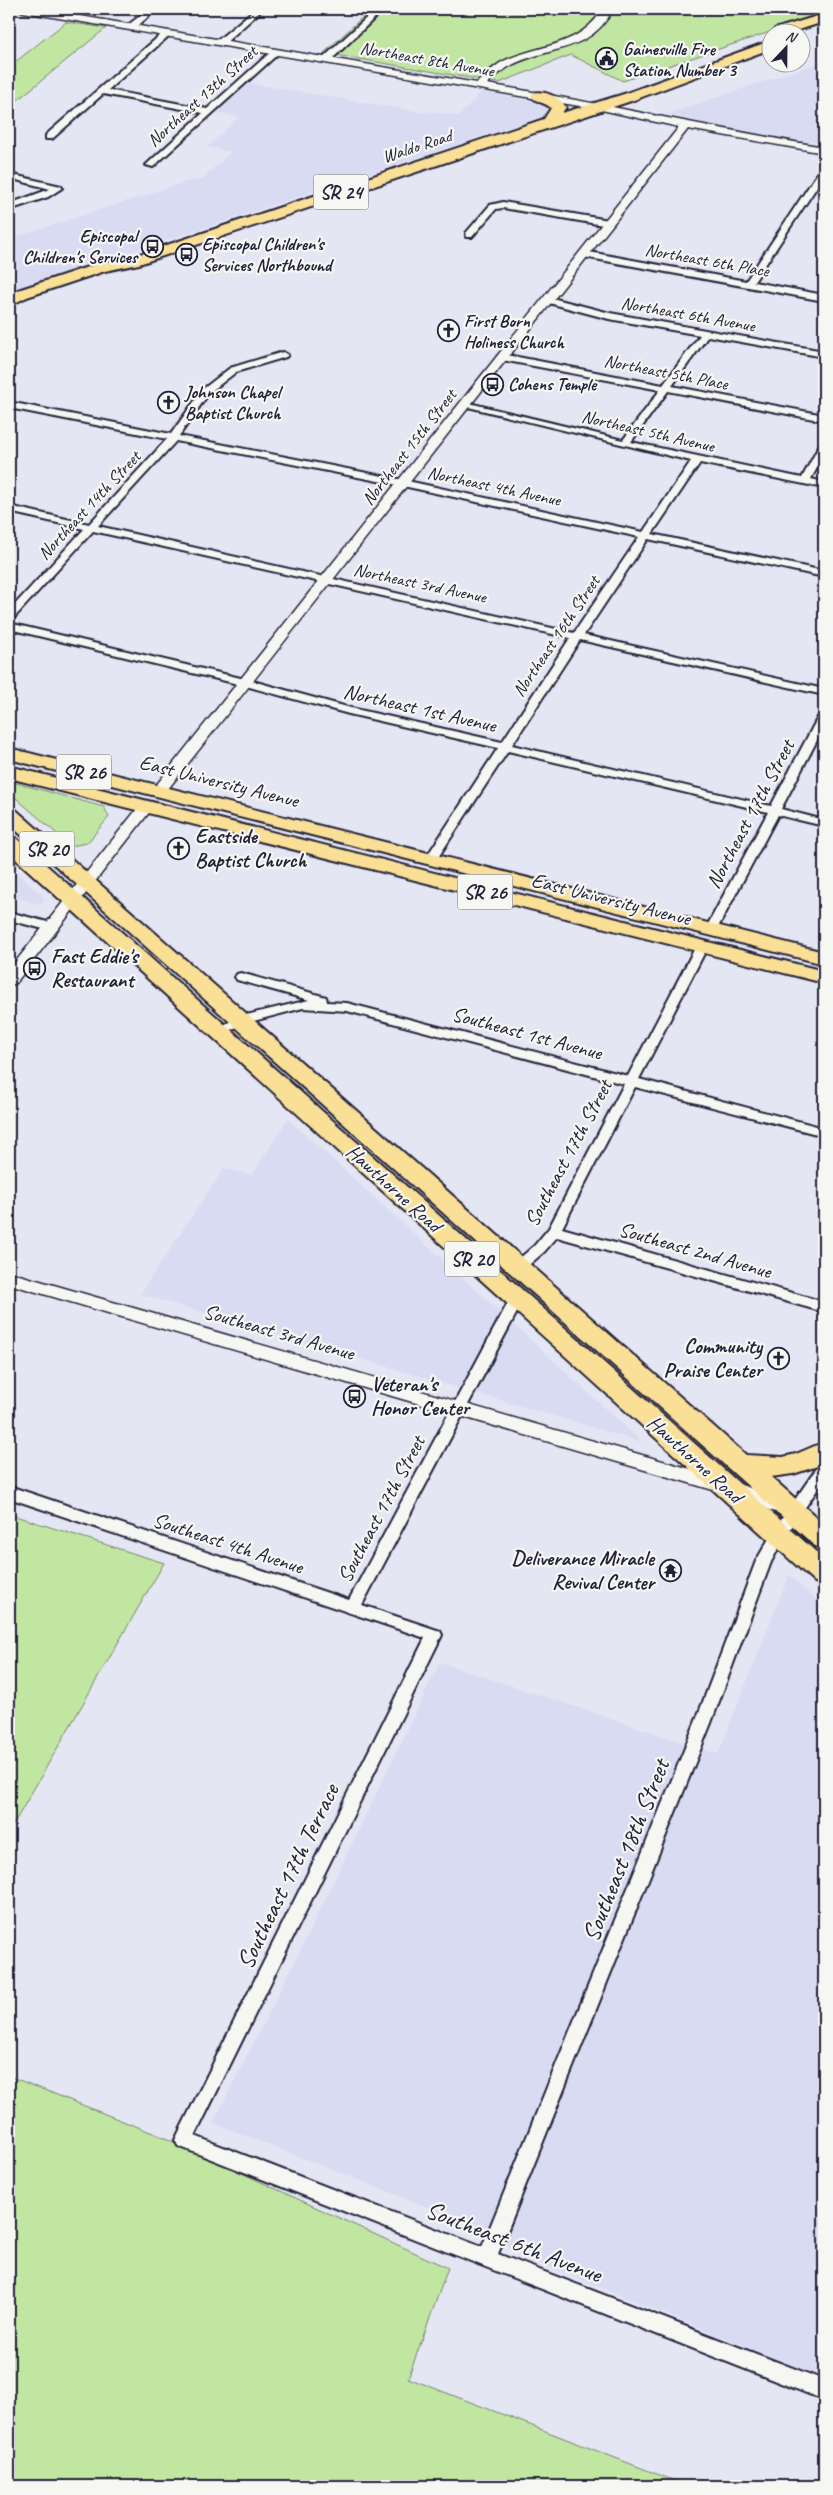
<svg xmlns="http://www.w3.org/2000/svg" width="833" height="2495" viewBox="0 0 833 2495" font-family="Caveat,sans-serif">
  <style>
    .built { fill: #d9dbf3 }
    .green { fill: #c1e6a1; stroke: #72846e }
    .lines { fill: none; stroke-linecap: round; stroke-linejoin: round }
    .minor-casing { stroke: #22223b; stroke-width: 4 }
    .tertiary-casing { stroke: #22223b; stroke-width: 3 }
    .primary-casing { stroke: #22223b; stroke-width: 4 }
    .trunk-casing { stroke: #22223b; stroke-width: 4 }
    .minor { fill: #f6f6f2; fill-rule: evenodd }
    .tertiary { fill: #f6f6f2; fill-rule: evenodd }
    .primary { fill: #fadf96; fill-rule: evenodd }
    .trunk { fill: #fadf96; fill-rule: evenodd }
    .labels { text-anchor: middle; stroke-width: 4.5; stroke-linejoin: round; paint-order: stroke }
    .far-poi-label { font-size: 18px; font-weight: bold; fill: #22223b; stroke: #f6f6f2; text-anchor: start }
    .far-street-label { font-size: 18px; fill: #22223b; stroke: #f6f6f2 }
    .shield { fill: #f6f6f2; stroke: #626272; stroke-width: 1 }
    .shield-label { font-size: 20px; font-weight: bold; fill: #22223b }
    .street-label { font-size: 21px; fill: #22223b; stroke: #f6f6f2 }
    .poi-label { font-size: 21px; font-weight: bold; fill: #22223b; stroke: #f6f6f2; text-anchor: start }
    .near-street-label { font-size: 25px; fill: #22223b; stroke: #f6f6f2 }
  </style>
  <rect width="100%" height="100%" fill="#e5e6f3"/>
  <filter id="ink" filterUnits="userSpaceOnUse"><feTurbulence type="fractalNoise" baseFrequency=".02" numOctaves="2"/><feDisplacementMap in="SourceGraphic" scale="10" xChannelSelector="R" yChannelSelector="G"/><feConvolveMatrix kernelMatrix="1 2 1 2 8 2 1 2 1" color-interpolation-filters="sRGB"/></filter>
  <g filter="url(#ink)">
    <g class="built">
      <path d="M824,61V144L725,128L667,114Z"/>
      <path d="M249,83L426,113L429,111L459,116L481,92L548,103L552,107L551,114L544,116L9,292V239L186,182L201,180L231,152L207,147L240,117L216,112Z"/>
      <path d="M9,866L45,898L40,904L9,896Z"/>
      <path d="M288,1119L486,1299L642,1442L140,1294L224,1168L252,1175Z"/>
      <path d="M789,1575L824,1607V2378L522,2256L486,2230L213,2123L297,1957L440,1662L718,1754Z"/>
    </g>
    <g class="green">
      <path d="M371,9H824V14L623,81L571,55L499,83L324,53Z"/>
      <path d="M66,22L106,28L9,107V67Z"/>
      <path d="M9,781L104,807L109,817L87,843L71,846L9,792Z"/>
      <path d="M9,1514L164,1563L9,1832Z"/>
      <path d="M9,2076L163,2137L448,2268L408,2378L688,2486H9Z"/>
    </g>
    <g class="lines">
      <defs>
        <g id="minor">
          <path d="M149,9H157L134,29H128V25Z"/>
          <path d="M255,9H263L224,44H218V40Z"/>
          <path d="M376,9H384L329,62H323V58Z"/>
          <path d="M165,31L172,33L108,90L207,109L273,50L280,52L153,167L146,165L203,113L103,94L52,139H46V135Z"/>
          <path d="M821,168H824V176L754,282L824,295V301L584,257L580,254L584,251L746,281Z"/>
          <path d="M9,174L61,186L62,188L48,197L9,210V204L50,189L9,178Z"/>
          <path d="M503,202L609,220L613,223L609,226L503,208L496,209L472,237H466V233L490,205Z"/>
          <path d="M548,297L610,313L824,351V357L708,336L672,386L824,415V421L668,391L631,442L802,478L819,446L824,443V455L811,479L824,482V488L700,463L652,534L824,571V577L648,539L584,635L824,689V695L580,640L512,745L771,806L818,717L824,714V727L781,809L824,820V826L778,815L715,933L711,934L705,930L768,812L508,751L435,862L431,863L425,859L498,748L349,714L242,685L9,629V623L249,680L351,708L502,742L570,638L93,531L13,619L9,620V611L84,529L9,512V506L89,524L167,439L9,408V402L171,434L203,389L230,368L283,352L288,355L286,357L236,372L209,393L179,436L403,480L643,532L691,461L460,405L465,402L623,440L660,390L502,360L497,357L502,354L663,385L700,335L609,319L545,302V298ZM176,441L403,486L639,537L574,633L98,526Z"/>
          <path d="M9,912L55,924L57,927L51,931L9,920Z"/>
          <path d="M702,942L708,946L639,1079L824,1128V1136L635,1087L562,1228L824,1302V1312L557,1237L544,1252L523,1270H513L511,1267L513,1264L534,1246L549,1228L624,1084L347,1011L303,1008L246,1023L219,1035L213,1031L238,1017L309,1000L237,980L235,977L237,974L241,973L326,997L327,1002L347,1003L628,1076L696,946Z"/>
          <path d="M517,1294L524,1299L362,1605L440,1631L442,1635L195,2136L482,2247L695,1723L756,1561L774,1530L819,1465L824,1463V1480L784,1538L771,1562L711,1723L498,2254L824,2380V2400L178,2146L175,2140L425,1638L9,1498V1486L349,1600L510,1299Z"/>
        </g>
        <g id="tertiary">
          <path d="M18,9H39L477,83C486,74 496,64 508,59C544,44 580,46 603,9H613C591,53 549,46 512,65C502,70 495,77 487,84C600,103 711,128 824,147V153L688,129L164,794L159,795L152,791L154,788L679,127L597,109L23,12Z"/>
          <path d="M146,803L151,804L153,807L151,810L15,984L9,985V970L141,804Z"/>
          <path d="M9,1272L725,1479L793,1504L796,1509L793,1514L786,1516L720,1492L9,1284Z"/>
        </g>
        <g id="primary">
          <path d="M9,748L824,952V964L9,759Z"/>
          <path d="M9,766L824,971V983L9,778Z"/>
        </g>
        <g id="trunk">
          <path d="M824,14V22L792,32H773L775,29Z"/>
          <path d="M770,41V49L634,100L139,264L105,271L27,297L9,306V295L15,291L97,264L131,257L544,119L551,108C546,103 535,102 531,96L533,93C545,90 559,97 566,107L562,113L624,94Z"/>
          <path d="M9,808L16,810L746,1455L783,1457L796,1454L824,1442V1464L793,1474L771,1477L824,1524V1549L815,1546L9,824Z"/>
          <path d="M9,836L16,838L824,1559V1585L815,1582L9,853Z"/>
        </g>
      </defs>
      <use href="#minor" class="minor-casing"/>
      <use href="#tertiary" class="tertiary-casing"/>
      <use href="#primary" class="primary-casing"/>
      <use href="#trunk" class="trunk-casing"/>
      <use href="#minor" class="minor"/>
      <use href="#tertiary" class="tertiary"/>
      <use href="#primary" class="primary"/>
      <use href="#trunk" class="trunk"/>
    </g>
  </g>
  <defs>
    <symbol id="civic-ring" viewBox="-11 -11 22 22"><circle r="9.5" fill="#f6f6f2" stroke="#22223b" stroke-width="1.5"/><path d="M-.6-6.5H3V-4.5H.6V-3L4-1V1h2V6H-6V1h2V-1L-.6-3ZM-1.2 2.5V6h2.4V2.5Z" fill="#22223b"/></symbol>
    <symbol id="bus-ring" viewBox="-11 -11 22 22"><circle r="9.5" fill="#f6f6f2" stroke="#22223b" stroke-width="1.5"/><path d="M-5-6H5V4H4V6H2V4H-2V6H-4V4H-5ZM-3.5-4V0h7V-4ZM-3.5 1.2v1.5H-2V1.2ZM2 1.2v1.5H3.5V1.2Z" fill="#22223b"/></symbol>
    <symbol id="church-ring" viewBox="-11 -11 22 22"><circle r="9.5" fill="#f6f6f2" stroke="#22223b" stroke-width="1.5"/><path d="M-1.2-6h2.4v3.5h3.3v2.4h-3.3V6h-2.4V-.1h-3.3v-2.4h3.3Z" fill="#22223b"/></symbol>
    <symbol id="temple-ring" viewBox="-11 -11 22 22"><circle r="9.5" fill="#f6f6f2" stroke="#22223b" stroke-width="1.5"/><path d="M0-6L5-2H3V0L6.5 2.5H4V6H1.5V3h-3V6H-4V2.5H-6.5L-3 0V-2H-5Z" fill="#22223b"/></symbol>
  </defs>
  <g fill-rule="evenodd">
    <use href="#civic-ring" x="594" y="46" width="25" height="25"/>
    <use href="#bus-ring" x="140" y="234" width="25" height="25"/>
    <use href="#bus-ring" x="174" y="242" width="25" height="25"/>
    <use href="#church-ring" x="436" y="318" width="25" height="25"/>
    <use href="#bus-ring" x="480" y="372" width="25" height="25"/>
    <use href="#church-ring" x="156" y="390" width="25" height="25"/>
    <use href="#church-ring" x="166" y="836" width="25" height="25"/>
    <use href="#bus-ring" x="22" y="956" width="25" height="25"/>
    <use href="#church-ring" x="766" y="1346" width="25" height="25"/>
    <use href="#bus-ring" x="342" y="1384" width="25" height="25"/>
    <use href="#temple-ring" x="658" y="1558" width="25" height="25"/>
  </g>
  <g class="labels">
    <g class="far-poi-label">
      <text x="623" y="55">Gainesville Fire<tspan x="623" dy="21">Station Number 3</tspan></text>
      <text x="137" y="242" text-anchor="end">Episcopal<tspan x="137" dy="21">Children's Services</tspan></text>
      <text x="202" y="250">Episcopal Children's<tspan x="202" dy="21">Services Northbound</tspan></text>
      <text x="464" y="327">First Born<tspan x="464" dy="21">Holiness Church</tspan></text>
      <text x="508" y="390">Cohens Temple</text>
      <text x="185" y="398">Johnson Chapel<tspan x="185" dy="21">Baptist Church</tspan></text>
    </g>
    <g class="far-street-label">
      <text transform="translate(427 59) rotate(10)" y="6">Northeast 8th Avenue</text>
      <text transform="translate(202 96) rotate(-42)" y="6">Northeast 13th Street</text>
      <text transform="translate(417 146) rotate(-18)" y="6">Waldo Road</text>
      <text transform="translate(707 260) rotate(10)" y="6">Northeast 6th Place</text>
      <text transform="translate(688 314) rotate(10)" y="6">Northeast 6th Avenue</text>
      <text transform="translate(666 372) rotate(11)" y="6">Northeast 5th Place</text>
      <text transform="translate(648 431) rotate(13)" y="6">Northeast 5th Avenue</text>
      <text transform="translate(409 447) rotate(-52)" y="6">Northeast 15th Street</text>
      <text transform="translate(494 486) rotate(12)" y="6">Northeast 4th Avenue</text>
      <text transform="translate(89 505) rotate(-47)" y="6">Northeast 14th Street</text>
      <text transform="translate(420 583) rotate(12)" y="6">Northeast 3rd Avenue</text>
      <text transform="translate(556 636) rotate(-56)" y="6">Northeast 16th Street</text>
    </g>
    <g class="shield">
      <rect x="313.5" y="174.5" width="55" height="35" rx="4"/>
      <rect x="56.5" y="754.5" width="55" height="35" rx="4"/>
      <rect x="19.5" y="831.5" width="55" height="35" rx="4"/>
      <rect x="457.5" y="874.5" width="55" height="35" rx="4"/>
      <rect x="444.5" y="1241.5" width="55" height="35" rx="4"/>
    </g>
    <g class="shield-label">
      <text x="341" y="199">SR 24</text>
      <text x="84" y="779">SR 26</text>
      <text x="47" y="856">SR 20</text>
      <text x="485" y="899">SR 26</text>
      <text x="472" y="1266">SR 20</text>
    </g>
    <g class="street-label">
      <text transform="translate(420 708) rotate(13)" y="7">Northeast 1st Avenue</text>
      <text transform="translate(219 781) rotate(14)" y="7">East University Avenue</text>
      <text transform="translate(750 814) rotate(-62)" y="7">Northeast 17th Street</text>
      <text transform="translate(611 899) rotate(14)" y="7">East University Avenue</text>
      <text transform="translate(527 1033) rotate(15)" y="7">Southeast 1st Avenue</text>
      <text transform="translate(568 1153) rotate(-62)" y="7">Southeast 17th Street</text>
      <text transform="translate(394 1188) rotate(42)" y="7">Hawthorne Road</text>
      <text transform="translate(695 1250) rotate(16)" y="7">Southeast 2nd Avenue</text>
      <text transform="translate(279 1332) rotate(16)" y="7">Southeast 3rd Avenue</text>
      <text transform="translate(695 1459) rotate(42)" y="7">Hawthorne Road</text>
      <text transform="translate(381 1509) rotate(-62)" y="7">Southeast 17th Street</text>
      <text transform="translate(228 1543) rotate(18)" y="7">Southeast 4th Avenue</text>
    </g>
    <g class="poi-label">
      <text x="195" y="843">Eastside<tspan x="195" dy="24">Baptist Church</tspan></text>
      <text x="51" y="963">Fast Eddie's<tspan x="51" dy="24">Restaurant</tspan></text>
      <text x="762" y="1353" text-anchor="end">Community<tspan x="762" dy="24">Praise Center</tspan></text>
      <text x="371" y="1391">Veteran's<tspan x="371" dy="24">Honor Center</tspan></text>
      <text x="654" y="1565" text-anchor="end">Deliverance Miracle<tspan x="654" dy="24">Revival Center</tspan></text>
    </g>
    <g class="near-street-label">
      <text transform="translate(625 1850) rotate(-68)" y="9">Southeast 18th Street</text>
      <text transform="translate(287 1876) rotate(-64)" y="9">Southeast 17th Terrace</text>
      <text transform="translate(514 2241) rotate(21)" y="9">Southeast 6th Avenue</text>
    </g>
  </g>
  <rect width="833" height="2495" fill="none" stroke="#f6f6f2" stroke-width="30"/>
  <rect x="15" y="15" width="803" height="2465" fill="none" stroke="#22223b" stroke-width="2" filter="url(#ink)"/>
  <g transform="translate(786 48) rotate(22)"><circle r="24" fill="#f6f6f2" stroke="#a1a1a9"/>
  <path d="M0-4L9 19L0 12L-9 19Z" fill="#22223b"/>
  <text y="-8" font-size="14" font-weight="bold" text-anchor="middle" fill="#22223b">N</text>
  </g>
</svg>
